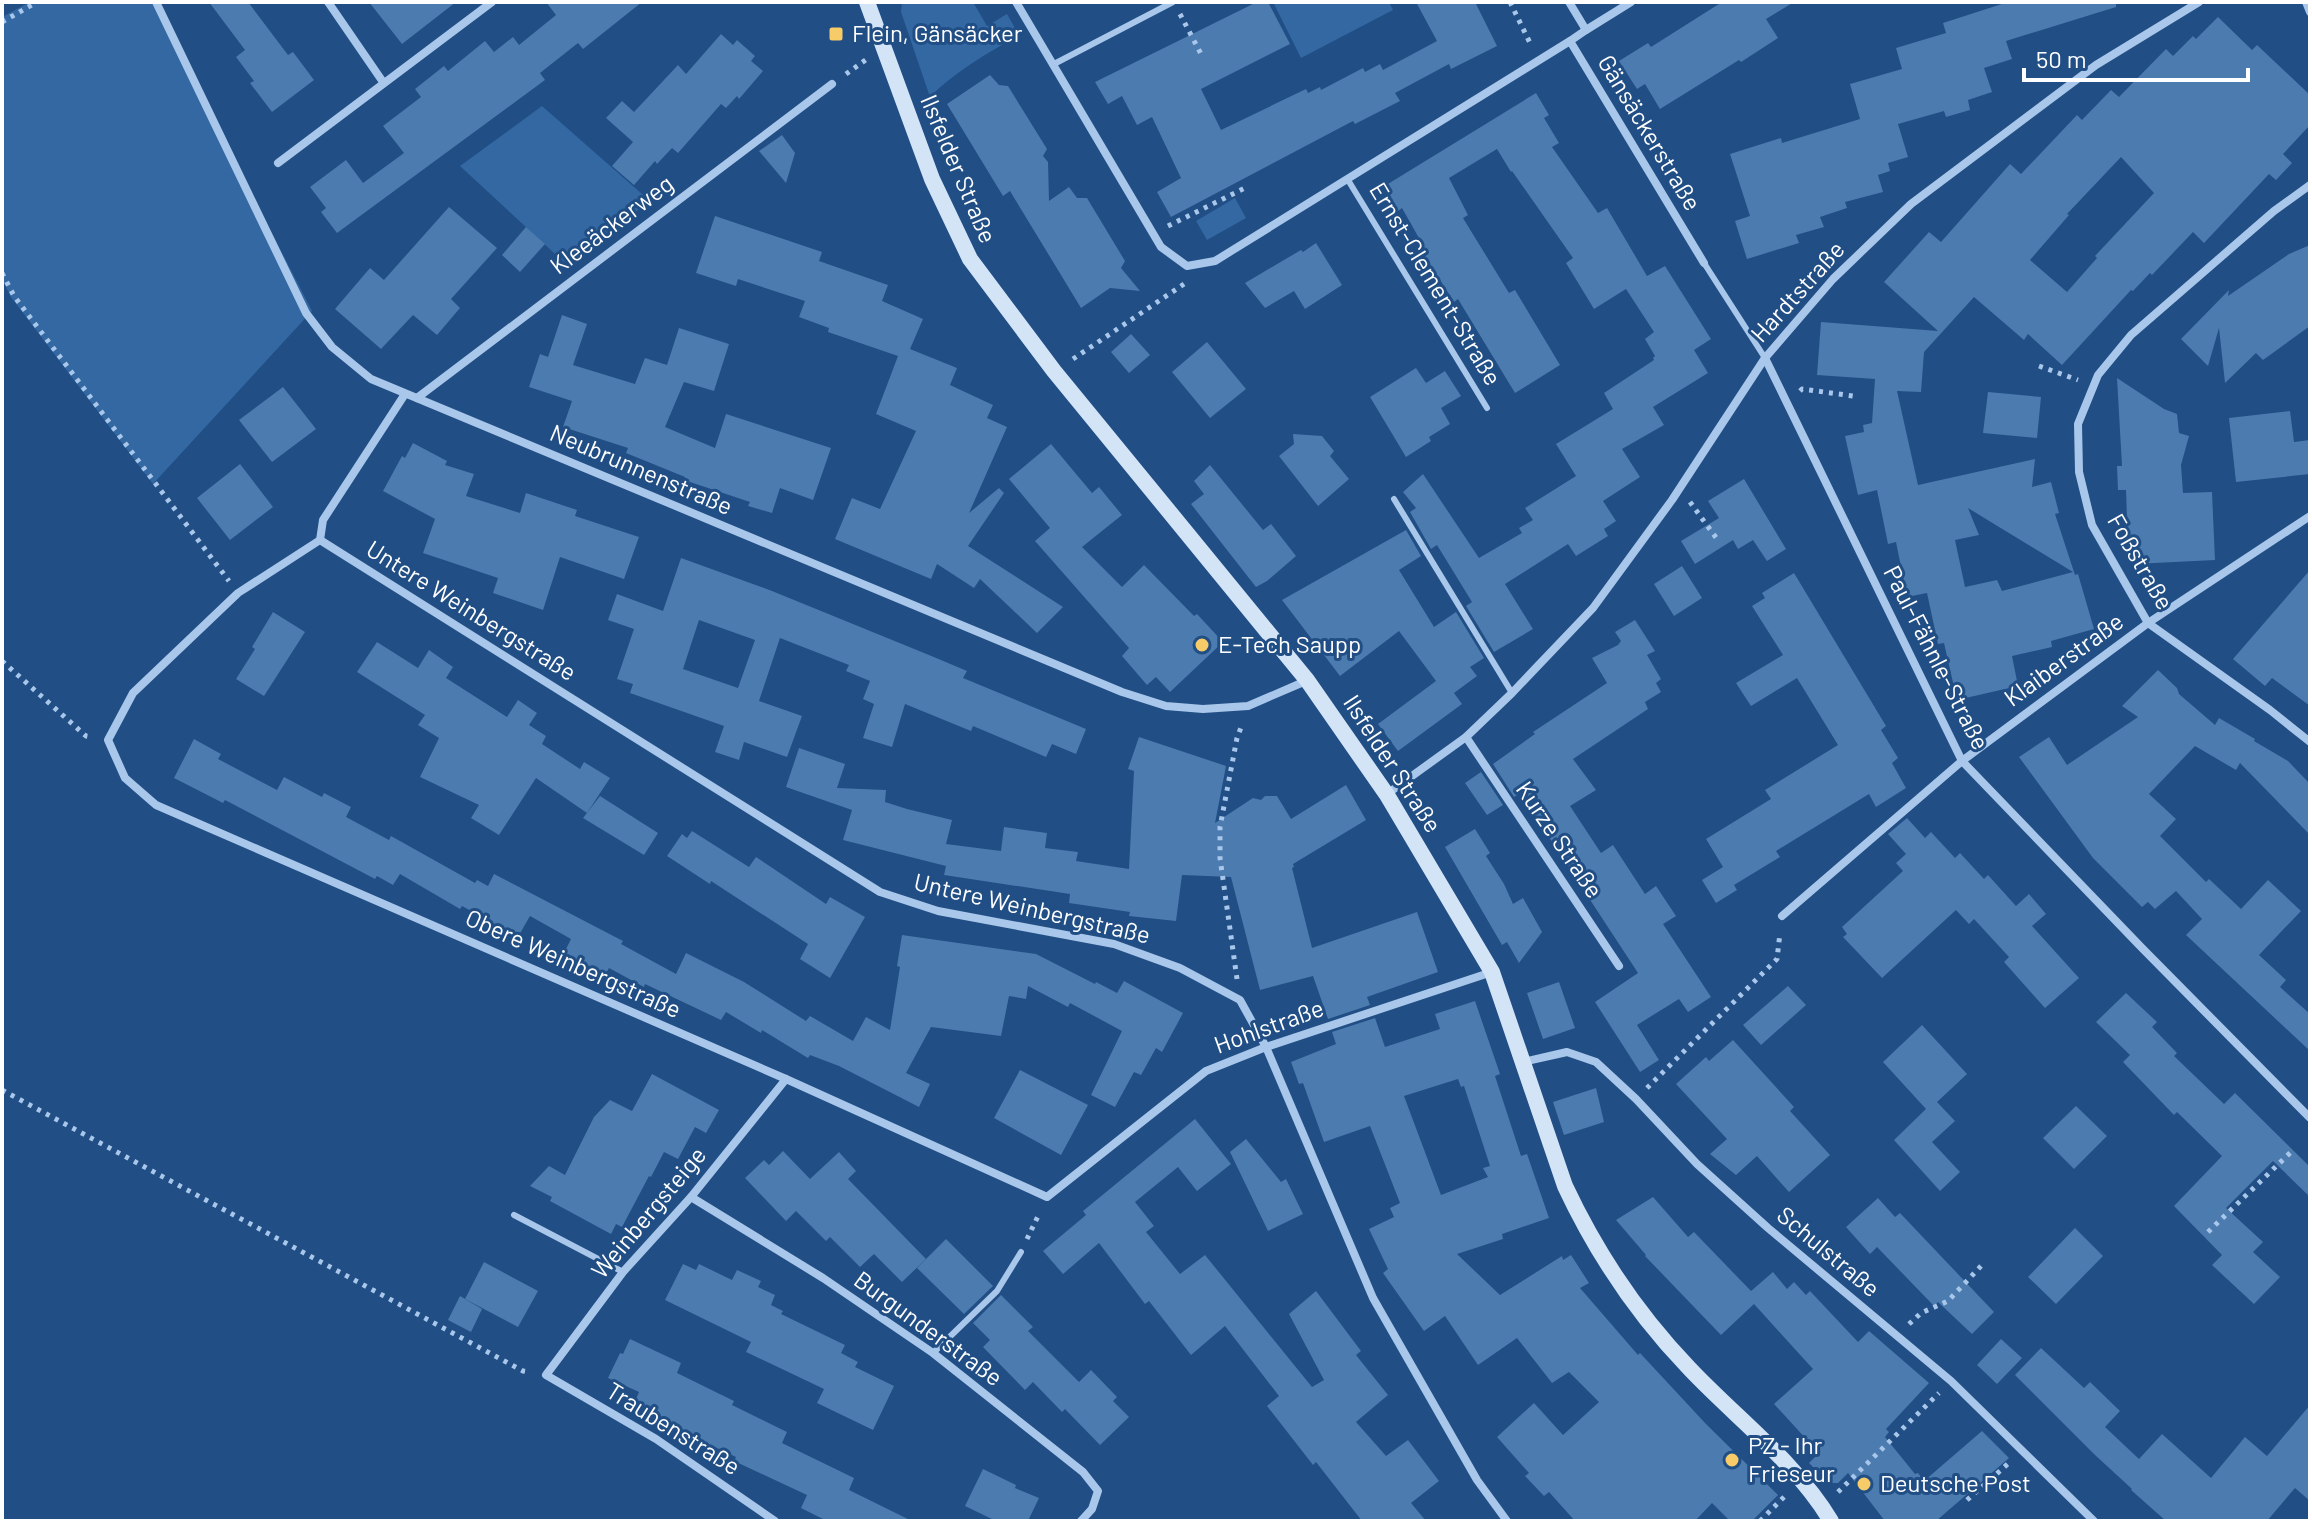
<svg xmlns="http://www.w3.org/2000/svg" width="2312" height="1523" viewBox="0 0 2312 1523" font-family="Barlow,sans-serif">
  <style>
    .green { fill: #3368a2 }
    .building { fill: #4c7baf; fill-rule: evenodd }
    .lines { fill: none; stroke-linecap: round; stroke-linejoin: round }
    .path { stroke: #a8c7ea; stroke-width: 5; stroke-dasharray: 4 6; stroke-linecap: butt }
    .lane { stroke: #a8c7ea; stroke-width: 6 }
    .street { stroke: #a8c7ea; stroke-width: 8 }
    .secondary { stroke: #d3e4f7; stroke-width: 16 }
    .poi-dot { fill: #f7cb68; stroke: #204e85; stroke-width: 3 }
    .labels { text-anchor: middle; stroke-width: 6; stroke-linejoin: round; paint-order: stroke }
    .poi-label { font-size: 24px; fill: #fff; stroke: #204e85; text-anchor: start }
    .street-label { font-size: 24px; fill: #fff; stroke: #204e85 }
  </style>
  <rect width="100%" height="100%" fill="#204e85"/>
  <g class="green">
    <path d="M30,2H153L312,311L153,484L11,297L2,279V17Z"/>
    <path d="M902,2H973L987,26L1007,14L1019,35C987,54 957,70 930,97L901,12Z"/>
    <path d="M1273,2H1389L1393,10L1301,58Z"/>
    <path d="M542,106L650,201L567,265L460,166Z"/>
    <path d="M1235,198L1246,218L1207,240L1196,221Z"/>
  </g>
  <g class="building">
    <path d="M209,2H248L288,55L293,52L314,80L272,112L250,83L254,81L236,57L245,50Z"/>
    <path d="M369,2H456L402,44Z"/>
    <path d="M546,2H642L583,49L578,43L540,73L545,80L337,233L321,212L326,208L310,187L346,160L363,183L404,153L383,126L421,97L415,89L444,66L448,71L485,41L494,52L513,37L519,45L556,15Z"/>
    <path d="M1257,2H1268L1290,44L1201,89L1221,130L1306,89L1308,93L1320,87L1321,90L1363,68L1365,72L1380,64L1383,70L1437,41L1416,2H1475L1497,46L1451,69L1449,64L1395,93L1400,101L1355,124L1353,121L1171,217L1157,192L1181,178L1152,117L1137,125L1122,96L1108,104L1095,82Z"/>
    <path d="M1722,2H1794L1766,19L1778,38L1741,62L1739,60L1660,109L1645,84L1637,89L1619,61L1648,43L1651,47Z"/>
    <path d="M2008,2H2116V7L2006,41L2012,59L1984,68L1992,92L1968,100L1970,110L1946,117L1944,111L1898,124L1908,157L1888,163L1890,171L1878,175L1883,192L1845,202L1847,208L1820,217L1824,227L1796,235L1799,243L1747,259L1735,221L1750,216L1730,154L1781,138L1782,143L1860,119L1850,84L1902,69L1896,48L1946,33L1943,23Z"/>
    <path d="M2218,17L2252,50L2257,45L2310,95V125L2283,154L2292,163L2276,180L2269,174L2204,243L2193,232L2152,275L2150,273L2133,291L2131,290L2062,365L2028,334L2024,340L1974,297L1924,352L1921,392L1897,391L1918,485L2035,459L2032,487L2051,482L2059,513L2055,514L2075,575L2078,574L2094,629L2051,641L2052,647L2012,656L2018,686L1957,700L1944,643L1938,644L1927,593L1907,597L1896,542L1888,544L1877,490L1858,495L1845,436L1864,432L1863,425L1872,423L1875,379L1817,375L1821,322L1938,331L1884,282L1929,232L1941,242L2010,164L2021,174L2077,115L2082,120L2111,90L2119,97L2166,49L2173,56L2193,36L2196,39ZM2121,157L2154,193L2095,256L2097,258L2067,292L2030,260L2069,215L2067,214ZM1968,508L1999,527L2073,572L2002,591L1997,580L1965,587L1955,540L1979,535Z"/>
    <path d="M721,34L733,45L737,40L755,56L751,61L763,71L739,99L737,96L726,108L721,104L678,153L672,148L657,164L655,161L634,185L612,166L633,142L606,118L622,101L634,112L678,65L686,74Z"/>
    <path d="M990,75L999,85L1008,86L1047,149L1043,156L1048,162L1049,201L1069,187L1077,198H1087L1125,261L1121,268L1140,291L1110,288L1081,308L1010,191L1003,196L947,104Z"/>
    <path d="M1536,93L1549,115L1544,118L1559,143L1552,147L1598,213L1607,208L1647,276L1665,266L1711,339L1694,350L1708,373L1653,407L1664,425L1622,449L1640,477L1603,501L1616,521L1604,529L1608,536L1576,556L1568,544L1505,584L1533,629L1494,652L1466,606L1472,602L1437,545L1431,549L1410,512L1416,508L1403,492L1423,474L1479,558L1522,533L1519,528L1533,520L1525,508L1576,476L1556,444L1613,409L1604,393L1654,360L1653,358L1655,356L1645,339L1654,332L1626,289L1594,309L1566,263L1573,258L1512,171L1511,172L1497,149L1449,178L1468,215L1463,218L1509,293L1515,290L1560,365L1515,393L1458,299L1454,302L1425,256L1428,254L1402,208L1398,211L1383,187Z"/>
    <path d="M782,135L795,153L786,183L759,151Z"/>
    <path d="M449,207L497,248L451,299L460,308L437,335L413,315L381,349L335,309L370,268L384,280Z"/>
    <path d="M715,216L822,252L819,261L888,285L882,301L923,319L910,349L957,368L950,385L993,405L987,418L1007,427L969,513L999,488L1004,493L968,546L1063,607L1037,633L980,579L974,588L937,564L931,579L835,539L852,498L880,509L916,431L876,414L898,356L828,332L829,328L799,317L805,301L738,279L736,286L696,273Z"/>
    <path d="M526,227L545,244L520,272L502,255Z"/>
    <path d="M1316,243L1342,285L1305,309L1294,291L1265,308L1245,283L1301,250L1303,252Z"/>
    <path d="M2310,245V326L2263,360L2256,353L2225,383L2219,328L2208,366L2181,339L2229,290L2228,296L2289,254Z"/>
    <path d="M562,315L587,324L573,365L635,384L645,358L667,365L679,328L729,344L714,391L684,382L665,427L715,448L726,414L831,448L813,500L780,488L772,513L748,506L750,502L684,480L685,477L626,453L628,448L563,427L572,401L529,387L540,354L548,357Z"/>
    <path d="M1131,334L1150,355L1129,373L1111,352Z"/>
    <path d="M1207,342L1246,389L1210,418L1172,372Z"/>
    <path d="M1416,368L1426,383L1445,371L1461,396L1441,408L1450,424L1429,437L1431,441L1406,457L1370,397Z"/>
    <path d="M2117,378L2164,409L2177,414L2179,433L2189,436L2181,465L2183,493L2212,492L2215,560L2134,564L2133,546L2128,547L2126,490H2118L2117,466H2122Z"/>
    <path d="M283,387L316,429L272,462L239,420Z"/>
    <path d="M1988,392L2041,397L2037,438L1983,433Z"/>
    <path d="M2290,411L2294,442L2310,440V474L2236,482L2229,418Z"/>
    <path d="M1293,434L1322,436L1334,451L1330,456L1349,479L1318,506L1279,456L1294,444Z"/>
    <path d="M413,443L447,461L445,465L474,474L466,496L520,513L526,493L577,510L575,516L639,537L624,579L560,557L543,610L493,593L498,578L423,553L435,519L383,491L402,456L405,458Z"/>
    <path d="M1051,444L1092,493L1099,487L1122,515L1082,547L1122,587L1144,565L1194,616L1197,614L1223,642L1170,692L1156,677L1147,685L1122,656L1129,648L1035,541L1050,528L1009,479Z"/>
    <path d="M240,464L273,507L230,540L197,498Z"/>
    <path d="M1210,465L1263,530L1271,524L1296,556L1267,581L1256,587L1191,504L1204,494L1194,481Z"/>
    <path d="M1744,479L1786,549L1767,561L1753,540L1738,549L1733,540L1695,564L1681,541L1719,518L1708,501Z"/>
    <path d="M1406,530L1421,556L1399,570L1434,627L1456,612L1484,658L1470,667L1477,676L1454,693L1462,704L1398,751L1378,724L1436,681L1399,631L1340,676L1282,600Z"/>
    <path d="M681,558L772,591L929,655L967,671L963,678L1086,729L1076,754L1052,744L1046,757L973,726L971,731L905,704L892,747L863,738L874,704L863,699L870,681L846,671L849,665L780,638L759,701L802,716L787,757L744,742L739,760L715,752L724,726L630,693L633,684L617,679L634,629L608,620L617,594L663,611ZM699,620L755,640L738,688L683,669Z"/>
    <path d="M1682,566L1702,598L1674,616L1654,584Z"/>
    <path d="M2310,570V706L2272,678L2265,686L2233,659Z"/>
    <path d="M1794,573L1886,726L1881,730L1898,758L1892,763L1906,788L1876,807L1869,794L1776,851L1780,857L1734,885L1737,890L1716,903L1702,880L1723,867L1706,839L1771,799L1765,790L1838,745L1797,678L1751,706L1736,683L1783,655L1752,606L1765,598L1762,593Z"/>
    <path d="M273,612L305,632L264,696L236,679L255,649L252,647Z"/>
    <path d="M1635,620L1655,651L1647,655L1661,679L1656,683L1661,692L1645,702L1648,709L1573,759L1596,790L1570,806L1601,853L1613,845L1645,894L1656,886L1676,916L1663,924L1711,997L1688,1012L1679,999L1637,1025L1659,1060L1640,1072L1595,1002L1638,973L1520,793L1514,797L1493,764L1535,734L1533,732L1607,683L1592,658L1618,645L1621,641L1615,632Z"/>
    <path d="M377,642L418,668L429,650L453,667L446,678L507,717L518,700L537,713L529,725L546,736L542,744L580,769L584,762L610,778L587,813L536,778L499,835L471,818L479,805L420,777L439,738L418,725L425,715L357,672Z"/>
    <path d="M2158,670L2177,688L2179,694L2215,725L2219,718L2255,739L2254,741L2288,761L2310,784V835L2240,763L2236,770L2195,746L2149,794L2176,819L2160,836L2206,882L2209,879L2241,909L2268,880L2301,911L2259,955L2286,980L2280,987L2310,1014V1051L2186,935L2202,919L2176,891L2155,909L2148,902L2142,907L2093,858L2019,757L2049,737L2067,765L2138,717L2122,706Z"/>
    <path d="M1139,737L1226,766L1215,823L1253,798L1261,800L1265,796H1277L1291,819L1346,785L1366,820L1293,864L1294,867L1292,868L1312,948L1417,912L1438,972L1367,997L1370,1005L1328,1019L1313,976L1260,990L1231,877L1182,875L1176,921L1129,916L1130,912L1069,903L1070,894L944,875L946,866L843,840L852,810L786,787L799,748L845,764L837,788L886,790L885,802L907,809L952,820L946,844L1001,851L1004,827L1047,833L1045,848L1078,852L1076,861L1129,869L1134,771L1128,769Z"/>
    <path d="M194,739L221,754L218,759L277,790L284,777L322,797L324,793L351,807L346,817L389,840L391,836L475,883L477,880L488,886L494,874L623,941L621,944L676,974L686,953L744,982L806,1021L810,1016L853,1041L866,1017L890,1030L900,967L897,966L902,935L1036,954L1095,984L1096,982L1117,993L1124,981L1183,1013L1162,1052L1156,1048L1141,1075L1134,1072L1115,1107L1091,1095L1122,1031L1070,1003L1068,1007L1028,986L1026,999L1009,996L1001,1036L931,1027L906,1073L930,1084L919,1107L839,1066L810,1055L808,1058L762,1030L761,1033L726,1012L721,1020L645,984L644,987L609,968L605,975L564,953L571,939L530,916L518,937L462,906L460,909L400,874L393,885L377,876L375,879L225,800L223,803L174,778Z"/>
    <path d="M1481,772L1503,805L1487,815L1465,783Z"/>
    <path d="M600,796L658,833L644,855L583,818Z"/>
    <path d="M1907,818L1925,838L1931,832L1955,858L1960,853L1984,879L1988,875L2016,906L2029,894L2046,914L2032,926L2079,978L2045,1008L2004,962L2009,957L1974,919L1969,924L1956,910L1882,978L1843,937L1847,934L1842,927L1903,871L1896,863L1906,854L1888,834Z"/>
    <path d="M1475,829L1490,853L1486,856L1504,884L1513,904L1523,898L1542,932L1519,963L1507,942L1502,945L1445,847Z"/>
    <path d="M692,831L749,867L756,857L826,904L830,897L865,917L830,978L800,959L808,944L711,881L710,884L667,856L682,834L687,838Z"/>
    <path d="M1559,982L1575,1028L1543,1039L1527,993Z"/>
    <path d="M1788,986L1806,1005L1761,1045L1743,1025Z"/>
    <path d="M2126,993L2157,1022L2152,1027L2177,1053L2174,1056L2224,1104L2235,1093L2310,1167V1197L2273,1161L2226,1208L2263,1242L2253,1252L2280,1277L2254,1304L2212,1265L2222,1255L2174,1206L2222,1156L2177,1112L2174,1115L2123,1062L2130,1055L2096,1022Z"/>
    <path d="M1475,1001L1500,1074L1495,1076L1521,1156L1527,1154L1549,1218L1502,1234L1503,1239L1457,1254L1500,1295L1562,1256L1563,1260L1571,1255L1589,1283L1580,1288L1638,1355L1640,1353L1706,1424L1778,1495L1752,1521H1730L1712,1503L1695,1521H1575L1549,1492L1544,1496L1525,1476L1529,1473L1497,1437L1534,1403L1563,1435L1599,1402L1569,1372L1552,1383L1517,1338L1478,1365L1445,1316L1424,1331L1383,1273L1388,1269L1369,1229L1394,1217L1390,1208L1400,1203L1370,1126L1324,1142L1303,1083L1299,1084L1291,1062L1336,1044L1332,1032L1375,1018L1385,1047L1440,1029L1435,1014ZM1458,1079L1461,1087L1464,1086L1490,1166L1483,1168L1488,1177L1441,1195L1404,1096Z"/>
    <path d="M1922,1025L1967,1074L1937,1102L1955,1121L1932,1142L1960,1172L1940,1191L1894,1140L1926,1109L1883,1062Z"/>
    <path d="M1733,1040L1794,1107L1790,1111L1830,1155L1789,1192L1757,1156L1736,1175L1710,1154L1727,1139L1676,1084L1706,1057L1709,1061Z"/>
    <path d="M1020,1070L1088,1105L1061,1155L994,1118Z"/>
    <path d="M652,1074L719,1110L706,1133L695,1127L678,1159L664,1152L651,1177L649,1176L622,1227L616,1224L611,1234L550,1201L552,1197L530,1186L549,1166L565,1175L594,1117L610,1100L632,1111Z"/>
    <path d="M1596,1088L1604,1122L1564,1135L1553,1102Z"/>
    <path d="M2076,1106L2107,1136L2074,1169L2043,1138Z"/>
    <path d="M1195,1119L1231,1164L1197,1191L1178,1167L1135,1202L1154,1226L1146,1232L1180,1274L1205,1255L1312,1387L1324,1380L1289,1314L1316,1291L1361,1351L1356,1355L1388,1395L1356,1422L1386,1456L1408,1440L1439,1481L1411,1503L1426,1521H1362L1316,1462L1313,1465L1267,1406L1279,1396L1225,1326L1191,1355L1149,1301L1145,1304L1099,1243L1063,1274L1043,1251L1086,1215L1083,1211Z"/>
    <path d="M1246,1139L1281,1182L1286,1179L1303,1214L1268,1231L1230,1152Z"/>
    <path d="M783,1151L810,1179L839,1152L856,1171L848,1179L926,1259L902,1282L874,1254L860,1267L830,1237L826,1241L796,1211L786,1221L745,1178L764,1160L769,1165Z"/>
    <path d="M1653,1197L1688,1237L1694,1232L1751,1291L1773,1272L1787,1289L1794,1282L1806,1295L1810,1291L1858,1342L1869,1331L1929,1383L1886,1429L1889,1432L1885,1437L1915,1474L1918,1473L1924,1481L1982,1431L2009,1458L1936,1521H1885L1848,1473L1838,1483H1829L1809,1463L1819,1453L1774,1404L1813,1369L1754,1304L1721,1335L1645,1256L1646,1255L1616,1220Z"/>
    <path d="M1878,1198L1895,1217L1900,1213L1994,1312L1972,1334L1938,1302L1934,1306L1877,1247L1870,1254L1846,1227Z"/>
    <path d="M2075,1228L2103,1256L2056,1304L2028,1277Z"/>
    <path d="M946,1239L993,1286L964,1314L917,1268Z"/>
    <path d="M484,1262L538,1291L518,1327L465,1299Z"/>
    <path d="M683,1264L696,1270L699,1264L732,1280L737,1270L761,1281L758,1287L775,1295L771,1305L783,1311L781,1314L845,1345L841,1353L858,1362L855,1367L894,1386L873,1430L817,1403L824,1389L746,1352L751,1342L665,1300Z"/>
    <path d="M1001,1295L1033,1327L1028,1331L1079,1382L1091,1370L1117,1397L1113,1401L1129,1417L1100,1445L1065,1409L1062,1412L1033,1382L1025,1390L983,1347L990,1340L973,1323Z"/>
    <path d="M460,1296L482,1309L471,1332L448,1320Z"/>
    <path d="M630,1339L681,1363L677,1373L734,1401L732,1405L787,1432L782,1443L854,1478L849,1490L912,1521H827L801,1508L807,1495L734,1461L736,1457L679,1430L681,1427L634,1404L639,1392L608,1378L620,1353L623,1354Z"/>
    <path d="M2001,1339L2022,1358L1997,1384L1977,1365Z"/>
    <path d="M2041,1348L2084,1388L2090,1382L2120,1411L2105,1427L2139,1459L2162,1434L2211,1478L2245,1437L2267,1456L2310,1405V1501L2295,1488L2267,1521H2166L2131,1490L2132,1489L2095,1455L2015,1375Z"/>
    <path d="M983,1469L1016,1485L1015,1488L1039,1498L1028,1521H996L965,1506Z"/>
  </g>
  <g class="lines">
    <g class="path">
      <path d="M1510,2L1531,45"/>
      <path d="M1180,14L1201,54"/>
      <path d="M2,22L37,2"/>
      <path d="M846,74L867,59"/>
      <path d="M1168,226L1245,188"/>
      <path d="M2,273L14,296L229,581"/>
      <path d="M1073,359L1184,284"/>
      <path d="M2039,366L2078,380"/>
      <path d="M1800,391L1802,389L1853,396"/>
      <path d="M1690,502L1717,539"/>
      <path d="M2,661L86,736L92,737"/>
      <path d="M1237,979L1220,858V827L1237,738L1242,725"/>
      <path d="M1647,1088L1777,959L1780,933"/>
      <path d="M2,1090L523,1371L530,1372"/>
      <path d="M2208,1232L2291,1152"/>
      <path d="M1027,1239L1040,1212"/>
      <path d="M1909,1324L1921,1313L1948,1301L1981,1266"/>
      <path d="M1838,1492L1939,1393"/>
      <path d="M1967,1500L2010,1462"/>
      <path d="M1760,1521L1786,1495"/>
    </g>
    <g class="lane">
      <path d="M1054,64L1173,2"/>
      <path d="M1348,180L1487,408"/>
      <path d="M1704,263L1765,358"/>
      <path d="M1394,499L1512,693"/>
      <path d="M514,1215L623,1272"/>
      <path d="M933,1353L997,1291L1021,1252"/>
    </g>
    <g class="street">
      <path d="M156,2L306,313L332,347L371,379L1122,692L1166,706L1203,709L1248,706L1306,681"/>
      <path d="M328,2L383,82"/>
      <path d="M1016,2L1161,247L1187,266L1215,261L1570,41"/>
      <path d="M1569,2L1586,30L1631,2"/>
      <path d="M2306,2L2310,12"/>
      <path d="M1586,30L1570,41L1704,263"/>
      <path d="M278,163L492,2"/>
      <path d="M2310,185L2274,211L2131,335L2098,375L2078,424L2079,472L2092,525L2148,623L2270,710L2310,742"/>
      <path d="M1765,358L1962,761L2142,948L2310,1118"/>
      <path d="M405,394L323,520L320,540L238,593L133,693L108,740L125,778L156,805L786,1079L1047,1197L1206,1071L1266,1047L1492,972"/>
      <path d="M417,398L832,84"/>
      <path d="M320,540L880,892L938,911L1114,944L1180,968L1240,1000L1266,1047L1373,1298L1477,1480L1507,1521"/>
      <path d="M1466,737L1619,966"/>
      <path d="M1387,794L1466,737L1512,693L1593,608L1672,500L1765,358L1833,279L1911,204L2096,65L2199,2"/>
      <path d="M1782,916L1962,761L2148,623L2310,516"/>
      <path d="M1523,1062L1567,1052L1596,1062L1636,1099L1697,1164L1768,1228L1951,1381L2094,1521"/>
      <path d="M691,1197L823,1278L933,1353L1083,1472L1098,1491L1092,1509L1081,1521"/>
      <path d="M775,1521L656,1439L546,1375L623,1272L691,1197L786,1079"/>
    </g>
    <path class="secondary" d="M867,2L932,179L970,259L1054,371L1307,680L1387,795L1492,972L1565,1186C1596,1252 1638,1315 1689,1368C1736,1418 1795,1461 1831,1521"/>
  </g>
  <g class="poi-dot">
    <rect x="828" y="26" width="16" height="16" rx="4"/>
    <circle cx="1202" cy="645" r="8"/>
    <circle cx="1732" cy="1460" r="8"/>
    <circle cx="1864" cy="1484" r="8"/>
  </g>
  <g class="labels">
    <g class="poi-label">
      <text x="852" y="42">Flein, Gänsäcker</text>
      <text x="1218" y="653">E-Tech Saupp</text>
      <text x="1748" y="1454">PZ - Ihr<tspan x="1748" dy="28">Frieseur</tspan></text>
      <text x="1880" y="1492">Deutsche Post</text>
    </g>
    <g class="street-label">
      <text transform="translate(1649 133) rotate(59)" y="8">Gänsäckerstraße</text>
      <text transform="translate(958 169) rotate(67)" y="8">Ilsfelder Straße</text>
      <text transform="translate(612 225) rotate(-37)" y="8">Kleeäckerweg</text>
      <text transform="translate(1435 284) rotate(59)" y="8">Ernst-Clement-Straße</text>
      <text transform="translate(1798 292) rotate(-48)" y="8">Hardtstraße</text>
      <text transform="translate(641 470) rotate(23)" y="8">Neubrunnenstraße</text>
      <text transform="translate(2140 562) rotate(60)" y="8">Foßstraße</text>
      <text transform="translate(471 611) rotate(32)" y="8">Untere Weinbergstraße</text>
      <text transform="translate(1936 658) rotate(63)" y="8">Paul-Fähnle-Straße</text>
      <text transform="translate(2064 660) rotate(-36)" y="8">Klaiberstraße</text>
      <text transform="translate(1392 764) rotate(57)" y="8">Ilsfelder Straße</text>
      <text transform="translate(1559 840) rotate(56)" y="8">Kurze Straße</text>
      <text transform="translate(1032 909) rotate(13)" y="8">Untere Weinbergstraße</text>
      <text transform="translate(573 964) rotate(24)" y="8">Obere Weinbergstraße</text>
      <text transform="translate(1269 1027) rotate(-20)" y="8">Hohlstraße</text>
      <text transform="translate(649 1213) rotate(-50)" y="8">Weinbergsteige</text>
      <text transform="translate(1828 1252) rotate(40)" y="8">Schulstraße</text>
      <text transform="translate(928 1329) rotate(36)" y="8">Burgunderstraße</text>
      <text transform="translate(673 1429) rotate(32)" y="8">Traubenstraße</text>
    </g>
  </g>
  <rect width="2312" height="1523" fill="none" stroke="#ffffff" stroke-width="8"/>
  <path d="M2024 68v12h224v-12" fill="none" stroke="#ffffff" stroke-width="4"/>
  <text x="2036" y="68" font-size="24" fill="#ffffff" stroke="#204e85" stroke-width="6" paint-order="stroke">50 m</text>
</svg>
